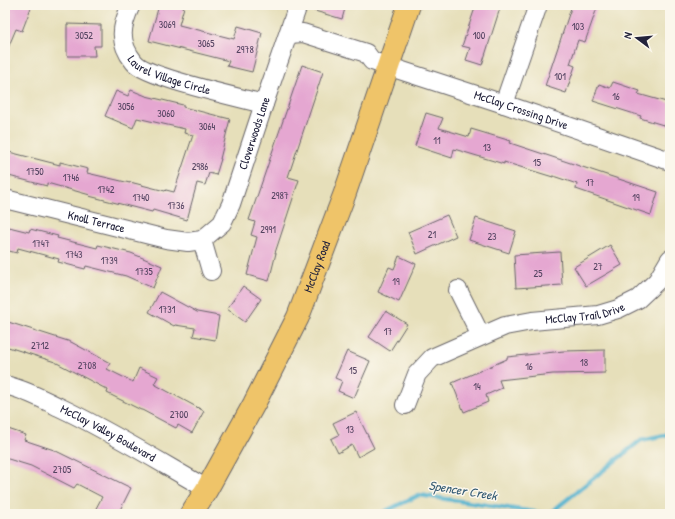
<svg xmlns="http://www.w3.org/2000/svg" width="675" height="519" viewBox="0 0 675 519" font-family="'Patrick Hand',sans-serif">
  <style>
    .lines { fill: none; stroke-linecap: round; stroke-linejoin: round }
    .stream { stroke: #4eb0cd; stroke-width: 4.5 }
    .building { fill: #e5a7d1 }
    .minor-casing { stroke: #676467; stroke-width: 20 }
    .major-casing { stroke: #676467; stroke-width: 24 }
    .minor { stroke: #fff; stroke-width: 18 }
    .major { stroke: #efc469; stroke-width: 22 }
    .labels { text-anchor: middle; stroke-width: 3; stroke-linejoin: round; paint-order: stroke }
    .number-label { font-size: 10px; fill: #534360 }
    .street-label { font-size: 12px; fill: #22223b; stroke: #fbf7ec }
    .water-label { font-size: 13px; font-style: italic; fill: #345b75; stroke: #fbf7ec }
  </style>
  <rect width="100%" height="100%" fill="#fbf7ec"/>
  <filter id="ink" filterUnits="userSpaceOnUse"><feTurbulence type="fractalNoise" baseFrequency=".025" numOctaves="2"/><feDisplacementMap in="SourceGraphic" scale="8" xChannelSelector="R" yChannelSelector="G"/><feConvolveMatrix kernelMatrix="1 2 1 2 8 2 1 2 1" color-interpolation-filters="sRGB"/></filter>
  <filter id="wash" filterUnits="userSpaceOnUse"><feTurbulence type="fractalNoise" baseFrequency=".012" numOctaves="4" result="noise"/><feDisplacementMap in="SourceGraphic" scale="16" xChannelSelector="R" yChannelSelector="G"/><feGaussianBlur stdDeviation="0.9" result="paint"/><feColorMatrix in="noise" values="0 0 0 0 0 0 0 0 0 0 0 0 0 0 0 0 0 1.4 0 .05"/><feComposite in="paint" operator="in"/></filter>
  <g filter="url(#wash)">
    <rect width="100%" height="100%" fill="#e6dfba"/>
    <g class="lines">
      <g class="stream">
        <path d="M380,514L419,495L547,514"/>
        <path d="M549,514L641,440L670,434"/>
      </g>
    </g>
    <g id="blocks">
      <g class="building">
        <path d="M5,5H32L22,31L16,29L5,55Z"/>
        <path d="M159,5H176L184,7L179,25L234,39L238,26L262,33L252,72L227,66L229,61L149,41Z"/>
        <path d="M308,5H346L342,19L308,9Z"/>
        <path d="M476,5H501L482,65L466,60L470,48L462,46Z"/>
        <path d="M572,5H598L585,42L578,40L570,64L575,66L566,93L545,86Z"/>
        <path d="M67,24L101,25V46H94L95,56H67Z"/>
        <path d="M302,65L323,72L288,177L299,180L275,253H276L269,281L247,275L257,237L251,235L255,222L249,220Z"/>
        <path d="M613,82L640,91L638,94L670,103V127L640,118L641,116L593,101L599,84L610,88Z"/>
        <path d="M131,90L146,96L183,105V107L230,119L220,159H221L216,175L209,173L205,185L197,183L187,220L153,210L152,212L89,196L90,195L47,183V186L5,175V151L60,165V162L88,169L87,173L130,183V182L165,191L166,190L174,192L193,135L184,133L185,129L137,118L133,128L105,116L116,91L128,96Z"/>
        <path d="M426,113L443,118L439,128L469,137L471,129L511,141L510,143L658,192L651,215L576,189L577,184L553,176V177L504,162V164L454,149L452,158L415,146Z"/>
        <path d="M447,215L456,236L417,254L408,232Z"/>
        <path d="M476,218L516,231L509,253L469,240Z"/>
        <path d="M5,226L29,232L30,229L58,236L57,238L97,248L98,245L131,253L162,266L153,288L126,276L86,266L85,269L58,262L59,259L18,248L17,253L5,250Z"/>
        <path d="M610,245L622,265L586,286L574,267Z"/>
        <path d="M560,252L562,285L516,288L514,255Z"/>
        <path d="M399,256L416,264L399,302L378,292L389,267L394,269Z"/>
        <path d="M243,286L261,299L245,322L227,309Z"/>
        <path d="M160,292L197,312L219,316L215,340L193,336L195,328L175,325L174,326L149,312Z"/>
        <path d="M386,311L407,324L390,351L369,337Z"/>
        <path d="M5,321L71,342L110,363L107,369L133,382L139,368L158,377L154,384L204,411L192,433L178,425L176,428L142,410H141L107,393L108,390L55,362L5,346Z"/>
        <path d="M605,350V373L553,374L499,380L502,388L486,395L488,402L464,412L452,383L507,359V357L564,351Z"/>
        <path d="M347,351L370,361L354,398L338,391L342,381L335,378Z"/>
        <path d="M356,412L374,448L358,457L352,445L338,453L331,439L339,435L333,423Z"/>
        <path d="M5,428L26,435L24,440L54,450L131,488L118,514H93L102,497L77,484L74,488L31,466L5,458Z"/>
      </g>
    </g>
  </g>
  <g filter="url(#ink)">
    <use href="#blocks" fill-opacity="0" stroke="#676467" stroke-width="1"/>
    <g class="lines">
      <defs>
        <g id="minor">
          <path id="s1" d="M131,5C121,26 118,42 134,62C145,77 241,98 264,104"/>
          <path id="s2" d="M289,34L303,33L366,53L372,61L504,104L670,161"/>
          <path d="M504,104L538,5"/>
          <path id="s3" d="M5,199L166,239L188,242L202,240L222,223L231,204L264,104L298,5"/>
          <path d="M202,240L211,271"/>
          <path d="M458,290L481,336"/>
          <path id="s4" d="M5,385C24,389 42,399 59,407C110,431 158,461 207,489"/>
          <path id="s5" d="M405,405L417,374L432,358L505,326L532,321L598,315L618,309L638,299L657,281L670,259"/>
        </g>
        <g id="major">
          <path id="s6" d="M191,514L207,489L254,404L298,317L345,193L409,5"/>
        </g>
      </defs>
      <use href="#minor" class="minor-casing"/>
      <use href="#major" class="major-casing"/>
      <use href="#minor" class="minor"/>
      <use href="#major" class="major"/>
    </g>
  </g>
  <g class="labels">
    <g class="number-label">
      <text x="167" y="28">3069</text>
      <text x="578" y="30">103</text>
      <text x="84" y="39">3052</text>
      <text x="479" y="39">100</text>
      <text x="206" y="47">3065</text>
      <text x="245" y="53">2978</text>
      <text x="560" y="80">101</text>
      <text x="616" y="100">16</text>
      <text x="126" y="110">3056</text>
      <text x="166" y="117">3060</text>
      <text x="207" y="130">3064</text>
      <text x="437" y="144">11</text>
      <text x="487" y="151">13</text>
      <text x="537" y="166">15</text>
      <text x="200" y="170">2986</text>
      <text x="35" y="175">1750</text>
      <text x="71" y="181">1746</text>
      <text x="590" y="186">17</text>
      <text x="106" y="193">1742</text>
      <text x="280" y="199">2987</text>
      <text x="141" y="201">1740</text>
      <text x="636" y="201">19</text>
      <text x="176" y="209">1736</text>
      <text x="268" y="233">2991</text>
      <text x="432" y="238">21</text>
      <text x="492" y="240">23</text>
      <text x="41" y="247">1747</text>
      <text x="74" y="258">1743</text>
      <text x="109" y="264">1739</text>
      <text x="598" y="270">27</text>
      <text x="144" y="275">1735</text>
      <text x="538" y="277">25</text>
      <text x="396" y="285">19</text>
      <text x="167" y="313">1731</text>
      <text x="388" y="335">17</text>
      <text x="40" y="349">2712</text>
      <text x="584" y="366">18</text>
      <text x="87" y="369">2708</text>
      <text x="529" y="370">16</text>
      <text x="353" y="374">15</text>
      <text x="477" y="390">14</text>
      <text x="179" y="418">2700</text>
      <text x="350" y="433">13</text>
      <text x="62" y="473">2705</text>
    </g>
    <g class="street-label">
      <text dy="4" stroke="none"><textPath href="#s1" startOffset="99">Laurel Village Circle</textPath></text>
      <text dy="4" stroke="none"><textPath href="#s2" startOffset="247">McClay Crossing Drive</textPath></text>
      <text dy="4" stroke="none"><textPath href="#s3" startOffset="324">Cloverwoods Lane</textPath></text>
      <text dy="4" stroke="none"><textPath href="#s3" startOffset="94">Knoll Terrace</textPath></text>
      <text dy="4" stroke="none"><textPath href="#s6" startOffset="278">McClay Road</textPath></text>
      <text dy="4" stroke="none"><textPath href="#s5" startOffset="216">McClay Trail Drive</textPath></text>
      <text dy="4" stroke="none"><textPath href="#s4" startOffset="114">McClay Valley Boulevard</textPath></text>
    </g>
    <g class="water-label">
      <text transform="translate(463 490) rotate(9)" y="5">Spencer Creek</text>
    </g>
  </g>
  <rect width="675" height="519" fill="none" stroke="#fbf7ec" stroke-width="20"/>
  <g transform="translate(637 38) rotate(286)" stroke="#fbf7ec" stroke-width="3" paint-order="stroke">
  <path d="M0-3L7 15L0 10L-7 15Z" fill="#22223b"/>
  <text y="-6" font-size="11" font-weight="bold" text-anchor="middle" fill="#22223b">N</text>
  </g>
</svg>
